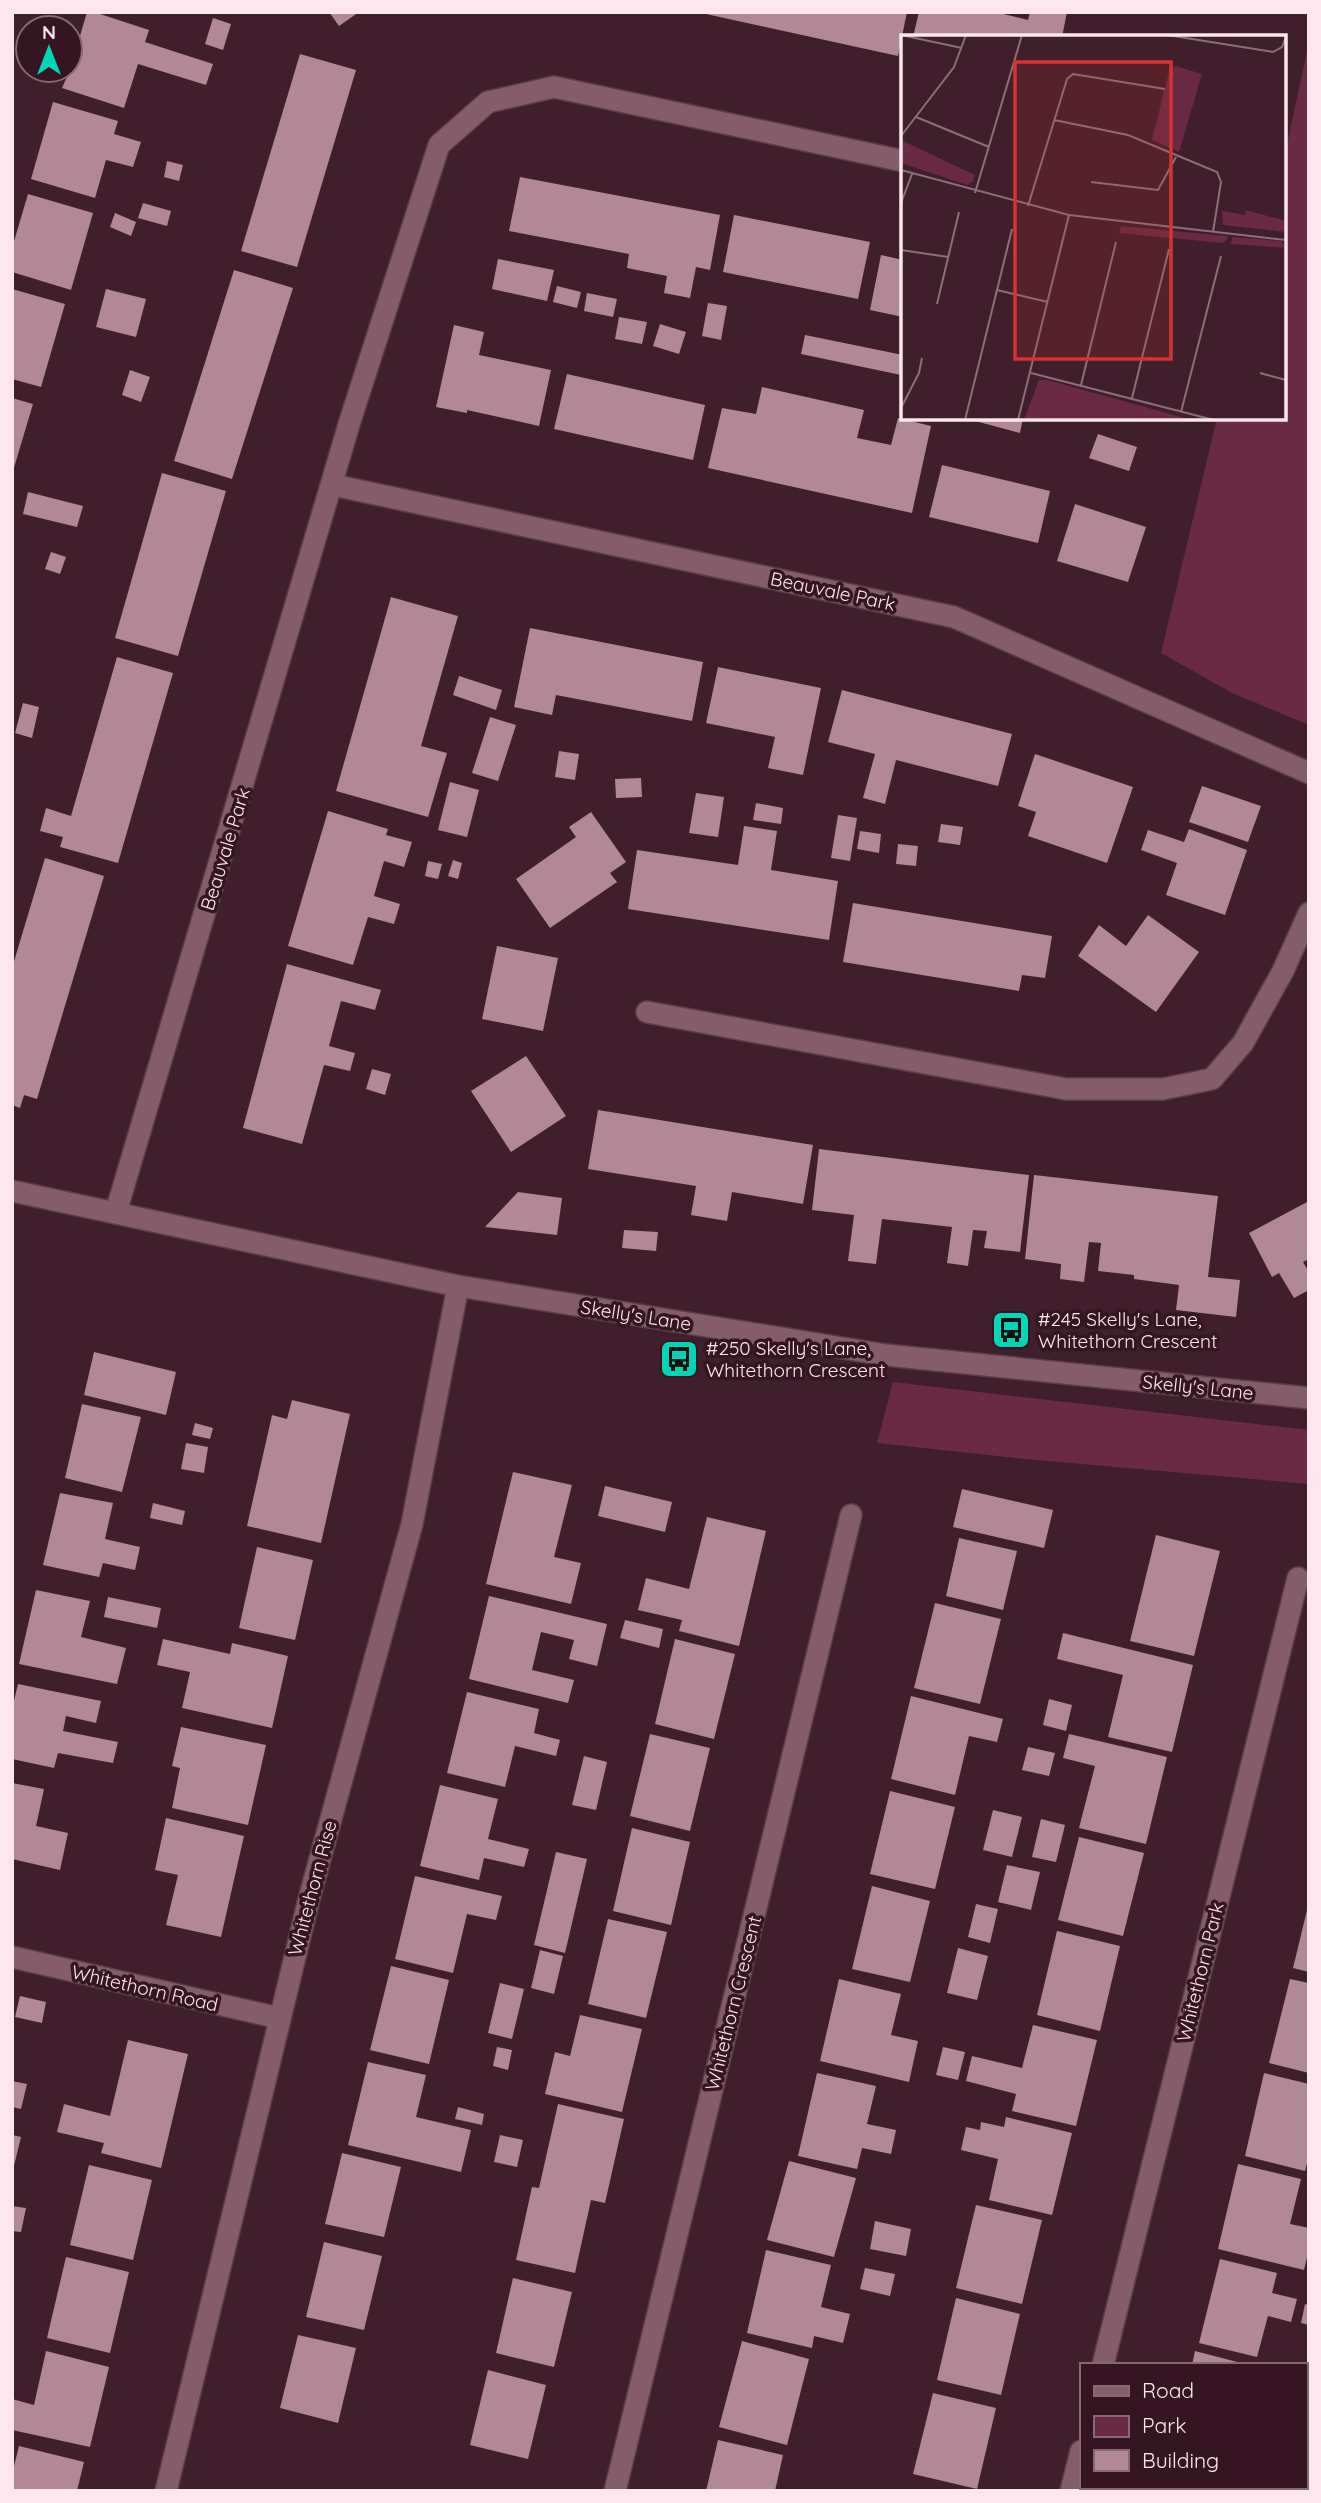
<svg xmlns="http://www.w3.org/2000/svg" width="1321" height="2503" viewBox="0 0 1321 2503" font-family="Quicksand,sans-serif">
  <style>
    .green { fill: #6a2a44 }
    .building { fill: #b18895 }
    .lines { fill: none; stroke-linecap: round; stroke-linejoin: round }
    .minor-casing { stroke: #593d48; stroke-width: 24 }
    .minor { stroke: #835d69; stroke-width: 21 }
    .labels { text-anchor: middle; stroke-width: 7; stroke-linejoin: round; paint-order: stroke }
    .street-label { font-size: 19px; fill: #fde6ed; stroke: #351521 }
    .poi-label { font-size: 19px; fill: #fde6ed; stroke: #351521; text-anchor: start }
    .inset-road { fill: none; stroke: #8b6f79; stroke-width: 2 }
    .view { fill: #d83232; fill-opacity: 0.15; stroke: #d83232; stroke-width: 3.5 }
    .inset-edge { fill: none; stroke: #fde6ed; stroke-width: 3.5 }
  </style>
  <rect width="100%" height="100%" fill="#3f1f2b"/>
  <g class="green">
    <path d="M1307,51H1309V725L1232,693L1161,653L1217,418H1284V158Z"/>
    <path d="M893,1382L1309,1430V1484L1025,1459L877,1443Z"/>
  </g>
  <g class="building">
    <path d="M87,12H94L149,30L145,42L213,64L206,85L138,64L124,108L62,88L70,70Z"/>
    <path d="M329,12H359L339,26Z"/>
    <path d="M697,12H907L898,56Z"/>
    <path d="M919,12H995L1028,20L1030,12H1067L1062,37H913Z"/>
    <path d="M213,18L231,24L223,50L205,44Z"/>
    <path d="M300,54L356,70L297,267L241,251Z"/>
    <path d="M53,102L118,121L114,134L141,142L133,167L106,160L95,198L31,179Z"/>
    <path d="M167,161L183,165L179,181L164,177Z"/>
    <path d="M520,177L720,215L710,270L696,267L690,298L664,293L667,276L627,268L629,254L509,231Z"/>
    <path d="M28,194L93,213L71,290L12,272V248Z"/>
    <path d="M143,203L171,211L167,226L138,218Z"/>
    <path d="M115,213L136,222L131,236L110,227Z"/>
    <path d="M734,215L870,242L858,299L723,272Z"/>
    <path d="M881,255L903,260V317L870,310Z"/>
    <path d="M498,259L554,270L547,301L492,289Z"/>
    <path d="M234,270L293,288L232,479L174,461Z"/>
    <path d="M557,286L581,292L577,308L553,302Z"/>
    <path d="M12,289L65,304L41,387L12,379Z"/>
    <path d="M106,289L146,299L136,337L96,327Z"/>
    <path d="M587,293L617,299L613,317L584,311Z"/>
    <path d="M708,303L727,306L721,340L702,336Z"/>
    <path d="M619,317L647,322L642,344L615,339Z"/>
    <path d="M660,324L686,332L679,354L653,346Z"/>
    <path d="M454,325L484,332L479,355L551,370L539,426L467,410V413L436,407Z"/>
    <path d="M805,335L903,355L901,375L801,354Z"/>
    <path d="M130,370L150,377L141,402L122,395Z"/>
    <path d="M567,374L705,405L693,460L554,429Z"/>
    <path d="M762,387L864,410L857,438L891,445L898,418L931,426L912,513L708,468L722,408L756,414Z"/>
    <path d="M12,398L33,404L13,471H12Z"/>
    <path d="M964,418H1023L1020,433Z"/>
    <path d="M1098,434L1137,447L1129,471L1089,458Z"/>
    <path d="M942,465L1050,491L1038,543L929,517Z"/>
    <path d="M162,473L226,491L178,656L115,638Z"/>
    <path d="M28,492L83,506L77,527L23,514Z"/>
    <path d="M1075,504L1146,527L1128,582L1057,561Z"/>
    <path d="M51,552L66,557L60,574L45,569Z"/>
    <path d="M391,597L458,616L421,746L447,753L428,817L336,791Z"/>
    <path d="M530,628L703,662L692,721L556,695L552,715L514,707Z"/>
    <path d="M117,657L173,673L118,863L60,847L63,837L40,831L46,808L71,816Z"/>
    <path d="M718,667L821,688L803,775L768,768L775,737L706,723Z"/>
    <path d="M459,676L502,690L496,710L453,695Z"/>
    <path d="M842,690L1012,734L998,786L896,760L885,804L863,798L875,754L828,742Z"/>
    <path d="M23,703L39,707L32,738L15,733Z"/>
    <path d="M490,717L516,725L498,781L472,773Z"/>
    <path d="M559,751L579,754L575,780L555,777Z"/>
    <path d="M1035,754L1133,787L1107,863L1028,836L1036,812L1018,806Z"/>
    <path d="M641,778L642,797L616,798L615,779Z"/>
    <path d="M450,782L479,790L467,837L438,830Z"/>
    <path d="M1202,786L1261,806L1248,842L1189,822Z"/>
    <path d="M696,793L724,797L718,837L689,833Z"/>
    <path d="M756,803L783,808L781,824L753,820Z"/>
    <path d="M328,811L388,829L386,835L412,842L404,867L384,861L374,896L400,904L394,924L368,917L353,965L288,946Z"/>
    <path d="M591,812L626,862L610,873L617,882L550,928L516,879L576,837L569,827Z"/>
    <path d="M838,815L857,818L850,861L831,858Z"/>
    <path d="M941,824L963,827L960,845L938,842Z"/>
    <path d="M744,826L777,831L771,870L838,881L829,940L628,909L637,850L738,865Z"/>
    <path d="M1189,829L1247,850L1225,915L1166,895L1177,863L1141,850L1148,830L1184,842Z"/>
    <path d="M860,831L881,834L879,853L857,849Z"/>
    <path d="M898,844L918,846L916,866L896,864Z"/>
    <path d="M45,858L104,876L37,1099L24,1095L20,1108L12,1105V968Z"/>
    <path d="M453,860L462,863L458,879L448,876Z"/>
    <path d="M428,861L442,864L438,879L425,876Z"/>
    <path d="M853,903L1052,936L1045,978L1022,975L1019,991L843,962Z"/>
    <path d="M1148,915L1199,952L1156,1012L1078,956L1099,925L1126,946Z"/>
    <path d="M497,946L558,958L543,1031L482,1019Z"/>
    <path d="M287,964L381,990L375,1010L341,1001L329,1046L355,1053L350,1071L324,1065L302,1144L243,1128Z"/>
    <path d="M526,1056L566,1116L511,1152L471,1091Z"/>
    <path d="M372,1069L391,1074L385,1095L366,1089Z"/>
    <path d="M598,1110L813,1145L803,1204L732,1192L727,1221L691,1215L696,1186L588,1169Z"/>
    <path d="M819,1149L1029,1175L1020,1252L984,1248L987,1231L973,1230L968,1266L947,1263L952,1227L882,1219L876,1264L848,1261L854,1215L812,1210Z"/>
    <path d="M1034,1175L1218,1196L1208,1277L1240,1280L1236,1317L1176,1310L1179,1285L1134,1279V1275L1098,1271L1101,1243L1089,1242L1084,1282L1060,1279L1061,1264L1025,1259Z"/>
    <path d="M518,1192L562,1198L557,1235L485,1227Z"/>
    <path d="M1309,1201V1259L1303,1262L1309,1272V1290L1294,1298L1279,1273L1272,1277L1249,1233Z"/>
    <path d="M624,1230L658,1232L656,1251L622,1248Z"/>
    <path d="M94,1352L176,1372L166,1415L84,1395Z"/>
    <path d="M292,1400L350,1414L321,1543L247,1526L272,1415L287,1419Z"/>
    <path d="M82,1404L141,1417L122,1492L65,1478Z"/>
    <path d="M195,1423L213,1428L210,1439L192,1435Z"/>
    <path d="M186,1443L208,1447L204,1473L181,1469Z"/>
    <path d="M513,1472L572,1485L554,1557L581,1563L571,1604L486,1584Z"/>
    <path d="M605,1486L672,1502L665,1532L598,1516Z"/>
    <path d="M962,1489L1053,1510L1044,1548L953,1527Z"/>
    <path d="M60,1493L113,1503L105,1539L140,1547L135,1570L103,1563L99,1577L43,1565Z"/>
    <path d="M153,1503L185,1511L182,1525L150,1518Z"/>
    <path d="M707,1517L766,1531L739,1646L679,1631L682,1620L638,1610L646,1578L689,1589Z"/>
    <path d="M1156,1535L1220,1551L1194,1656L1130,1641Z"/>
    <path d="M959,1538L1017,1551L1003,1610L946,1596Z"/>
    <path d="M257,1547L313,1560L295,1640L239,1628Z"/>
    <path d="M36,1590L90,1601L81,1637L126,1648L117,1684L19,1664Z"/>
    <path d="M489,1596L607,1624L597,1666L569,1659L574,1640L541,1632L532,1670L574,1680L568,1703L469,1679Z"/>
    <path d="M108,1597L161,1608L157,1628L104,1617Z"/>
    <path d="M935,1603L1001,1619L980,1704L914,1688Z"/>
    <path d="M625,1620L663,1629L659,1648L620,1638Z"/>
    <path d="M1063,1633L1193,1665L1172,1752L1108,1737L1123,1675L1057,1659Z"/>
    <path d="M163,1639L230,1654L232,1643L288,1656L272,1728L182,1708L190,1672L157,1665Z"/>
    <path d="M675,1639L735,1654L714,1739L655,1724Z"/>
    <path d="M18,1684L101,1701L96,1723L66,1716L63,1731L118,1742L113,1763L58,1753L54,1768L12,1759V1709Z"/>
    <path d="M467,1692L539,1709L534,1733L560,1740L556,1756L515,1746L505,1787L447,1773Z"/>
    <path d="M911,1696L1003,1719L997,1742L969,1736L955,1795L891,1779Z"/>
    <path d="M1049,1699L1072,1705L1066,1731L1043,1725Z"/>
    <path d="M181,1727L266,1745L248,1825L172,1808L180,1768L172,1766Z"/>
    <path d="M650,1734L710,1748L690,1831L630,1816Z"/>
    <path d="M1069,1734L1167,1757L1146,1844L1079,1828L1095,1766L1063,1758Z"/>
    <path d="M1028,1747L1055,1753L1049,1776L1022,1770Z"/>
    <path d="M584,1756L607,1762L596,1810L572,1805Z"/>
    <path d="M12,1783L44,1789L36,1826L68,1833L60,1870L12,1859Z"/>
    <path d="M440,1785L498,1799L488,1839L529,1849L524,1867L484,1858L479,1880L420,1866Z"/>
    <path d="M890,1791L955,1807L935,1889L870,1874Z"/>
    <path d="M993,1810L1022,1817L1012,1857L983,1850Z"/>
    <path d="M166,1818L244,1836L221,1937L166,1925L178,1875L155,1870Z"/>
    <path d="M1041,1819L1065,1825L1056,1862L1032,1857Z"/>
    <path d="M632,1828L690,1842L671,1925L613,1911Z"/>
    <path d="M1079,1837L1144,1853L1123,1936L1058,1920Z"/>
    <path d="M556,1852L587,1859L565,1953L534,1945Z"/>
    <path d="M1007,1865L1040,1872L1031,1910L998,1902Z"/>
    <path d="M415,1876L502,1896L496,1920L467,1914L453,1973L395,1959Z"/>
    <path d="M872,1886L930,1901L910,1982L852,1969Z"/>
    <path d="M976,1904L998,1909L990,1943L968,1937Z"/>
    <path d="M1308,1906H1309V1972L1293,1968Z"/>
    <path d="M608,1919L667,1932L646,2018L588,2004Z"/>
    <path d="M1057,1931L1120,1946L1100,2031L1037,2015Z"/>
    <path d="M958,1948L988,1956L977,2000L947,1993Z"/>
    <path d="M540,1950L563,1956L554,1994L531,1988Z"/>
    <path d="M391,1966L449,1980L429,2064L370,2050Z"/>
    <path d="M839,1979L901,1994L891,2035L918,2041L909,2082L820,2061Z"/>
    <path d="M1290,1979L1309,1983V2073L1269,2063Z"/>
    <path d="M500,1983L524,1989L512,2039L488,2033Z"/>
    <path d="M20,1996L46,2002L42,2023L15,2017Z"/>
    <path d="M580,2015L642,2029L622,2112L545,2094L555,2052L570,2056Z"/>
    <path d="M1033,2025L1097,2040L1076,2126L1012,2111L1016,2094L966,2081L972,2056L1022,2068Z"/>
    <path d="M128,2040L188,2054L161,2168L101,2153L104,2143L57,2132L64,2104L110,2116Z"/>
    <path d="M497,2047L512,2050L508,2070L493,2066Z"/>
    <path d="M943,2047L965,2052L958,2080L936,2075Z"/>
    <path d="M368,2062L426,2075L416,2117L471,2130L461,2172L348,2145Z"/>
    <path d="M817,2073L876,2086L867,2124L896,2130L891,2154L862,2148L857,2169L798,2156Z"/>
    <path d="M1264,2073L1309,2084V2156L1305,2171L1245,2156Z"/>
    <path d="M12,2081L27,2084L21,2109L12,2107Z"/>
    <path d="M558,2104L624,2119L605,2203L591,2200L575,2273L516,2260L532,2187L539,2188Z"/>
    <path d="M458,2107L484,2114L482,2125L455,2119Z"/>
    <path d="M1006,2117L1072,2133L1052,2215L989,2200L998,2159L961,2150L966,2127L980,2130L981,2122L1004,2127Z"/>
    <path d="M12,2135L21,2137L13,2170H12Z"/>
    <path d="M500,2135L523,2140L517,2167L494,2162Z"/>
    <path d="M342,2153L401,2167L384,2237L325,2224Z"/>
    <path d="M789,2161L856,2178L834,2257L767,2240Z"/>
    <path d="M1238,2164L1301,2179L1290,2224L1309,2228V2249L1304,2270L1218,2249Z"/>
    <path d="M89,2165L152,2180L133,2260L70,2245Z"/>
    <path d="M976,2205L1042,2220L1022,2304L956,2288Z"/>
    <path d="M12,2206L26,2208L21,2232L12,2231Z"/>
    <path d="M875,2221L911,2229L906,2256L870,2249Z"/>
    <path d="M324,2242L382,2256L364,2330L306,2317Z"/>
    <path d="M766,2250L831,2265L821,2307L850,2314L843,2343L814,2336L812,2348L747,2333Z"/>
    <path d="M66,2257L129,2272L110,2353L47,2338Z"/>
    <path d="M1220,2259L1277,2273L1272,2293L1297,2299L1291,2322L1268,2316L1257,2357L1199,2343Z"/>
    <path d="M865,2268L895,2274L890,2296L860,2289Z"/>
    <path d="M513,2278L572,2292L554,2367L496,2353Z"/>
    <path d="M956,2298L1020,2314L1001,2395L937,2380Z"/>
    <path d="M1305,2304L1309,2305V2325L1301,2323Z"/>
    <path d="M298,2335L356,2348L338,2423L280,2408Z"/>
    <path d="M742,2341L809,2359L787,2445L719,2427Z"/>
    <path d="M46,2351L109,2367L90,2447L12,2430V2399L34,2405Z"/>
    <path d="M1195,2351L1245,2364V2365H1192Z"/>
    <path d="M488,2370L546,2385L528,2459L470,2445Z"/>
    <path d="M933,2393L996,2408L977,2489L913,2474Z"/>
    <path d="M718,2440L783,2455L775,2491H706Z"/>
    <path d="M19,2446L84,2462L77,2491H12V2474Z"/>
    <path d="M1161,2487H1248L1247,2491H1160Z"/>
  </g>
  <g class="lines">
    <defs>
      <g id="minor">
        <path d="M333,485L954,617L1309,773"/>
        <path d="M647,1012L1066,1089H1163L1212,1079L1243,1043L1283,971L1309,913"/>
        <path d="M12,1191L458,1286L886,1355L1309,1398"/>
        <path d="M116,1212L350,421L439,145L488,102L554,87L903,161"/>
        <path d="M12,1957L279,2018"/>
        <path d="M1103,2365L1298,1578"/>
        <path d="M166,2491L309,1899L412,1524L458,1286"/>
        <path d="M615,2491L851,1515"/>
        <path d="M1071,2491L1081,2451"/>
      </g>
    </defs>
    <use href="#minor" class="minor-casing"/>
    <use href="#minor" class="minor"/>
  </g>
  <defs>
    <symbol id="bus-square" viewBox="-11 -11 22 22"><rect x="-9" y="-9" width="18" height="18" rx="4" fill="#03d5b6" stroke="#351521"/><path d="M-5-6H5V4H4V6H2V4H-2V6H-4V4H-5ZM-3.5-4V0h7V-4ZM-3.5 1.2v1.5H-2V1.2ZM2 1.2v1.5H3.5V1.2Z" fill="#111"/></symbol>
  </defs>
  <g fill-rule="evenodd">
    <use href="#bus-square" x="989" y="1308" width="44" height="44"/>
    <use href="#bus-square" x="657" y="1337" width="44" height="44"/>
  </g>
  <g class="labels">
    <g class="street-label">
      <text transform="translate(833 591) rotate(12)" y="7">Beauvale Park</text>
      <text transform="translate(225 849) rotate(-73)" y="7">Beauvale Park</text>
      <text transform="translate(636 1315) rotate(9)" y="7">Skelly's Lane</text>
      <text transform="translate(1198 1387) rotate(6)" y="7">Skelly's Lane</text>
      <text transform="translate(312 1888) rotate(-75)" y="7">Whitethorn Rise</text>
      <text transform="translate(1200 1972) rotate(-76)" y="7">Whitethorn Park</text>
      <text transform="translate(145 1988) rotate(13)" y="7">Whitethorn Road</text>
      <text transform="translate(733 2003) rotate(-76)" y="7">Whitethorn Crescent</text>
    </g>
    <g class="poi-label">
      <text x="1038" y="1326">#245 Skelly's Lane,<tspan x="1038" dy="22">Whitethorn Crescent</tspan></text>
      <text x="706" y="1355">#250 Skelly's Lane,<tspan x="706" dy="22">Whitethorn Crescent</tspan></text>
    </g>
  </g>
  <g transform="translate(901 35)">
    <rect width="385" height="385" fill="#3f1f2b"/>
    <path d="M275,31L301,39L278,117L251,105L269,33ZM2,106L74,140L72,146L66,150L0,128ZM345,175L385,186V197L322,190L321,176L344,180ZM220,191L326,201L327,203L322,208L218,198ZM331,202L380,206L385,213L330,209ZM138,345H146L291,385H123Z" fill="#6a2a44"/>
    <path class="inset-road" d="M0,0L61,13M266,0L372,17L381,12L385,2M15,82L88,112M153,85L227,100L316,137L320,147L312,197M0,101L53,32L65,0M0,135L168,180L385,205M190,147L257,155L275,122M74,158L121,0M0,168L11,139M127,171L166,44L172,39L264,54M0,215L47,222M96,255L147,267M36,269L58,177M130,338L313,385M359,338L385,345M180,350L215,207M231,363L268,214M0,373L18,338L21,323M280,377L320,221M64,385L111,194M117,385L168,180"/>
    <path class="view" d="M114,27H270V324H114Z"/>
    <rect width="385" height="385" class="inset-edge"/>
  </g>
  <rect width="1321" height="2503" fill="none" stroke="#fde6ed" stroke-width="28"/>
  <rect x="1080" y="2363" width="228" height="126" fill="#351521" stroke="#856973" stroke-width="2"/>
  <rect x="1094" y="2386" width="35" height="10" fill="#835d69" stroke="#856973" stroke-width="2"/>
  <text x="1142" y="2398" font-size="21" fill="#fde6ed">Road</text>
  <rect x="1094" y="2416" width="35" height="21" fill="#6a2a44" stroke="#856973" stroke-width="2"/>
  <text x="1142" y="2433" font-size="21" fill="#fde6ed">Park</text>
  <rect x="1094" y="2450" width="35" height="21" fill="#b18895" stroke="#856973" stroke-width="2"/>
  <text x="1142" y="2468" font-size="21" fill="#fde6ed">Building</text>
  <g transform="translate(49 49)"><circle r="33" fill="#351521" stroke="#856973" stroke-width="2"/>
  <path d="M0-5L12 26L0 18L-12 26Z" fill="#03d5b6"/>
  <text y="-10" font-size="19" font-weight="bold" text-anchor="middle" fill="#fde6ed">N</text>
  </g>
</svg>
